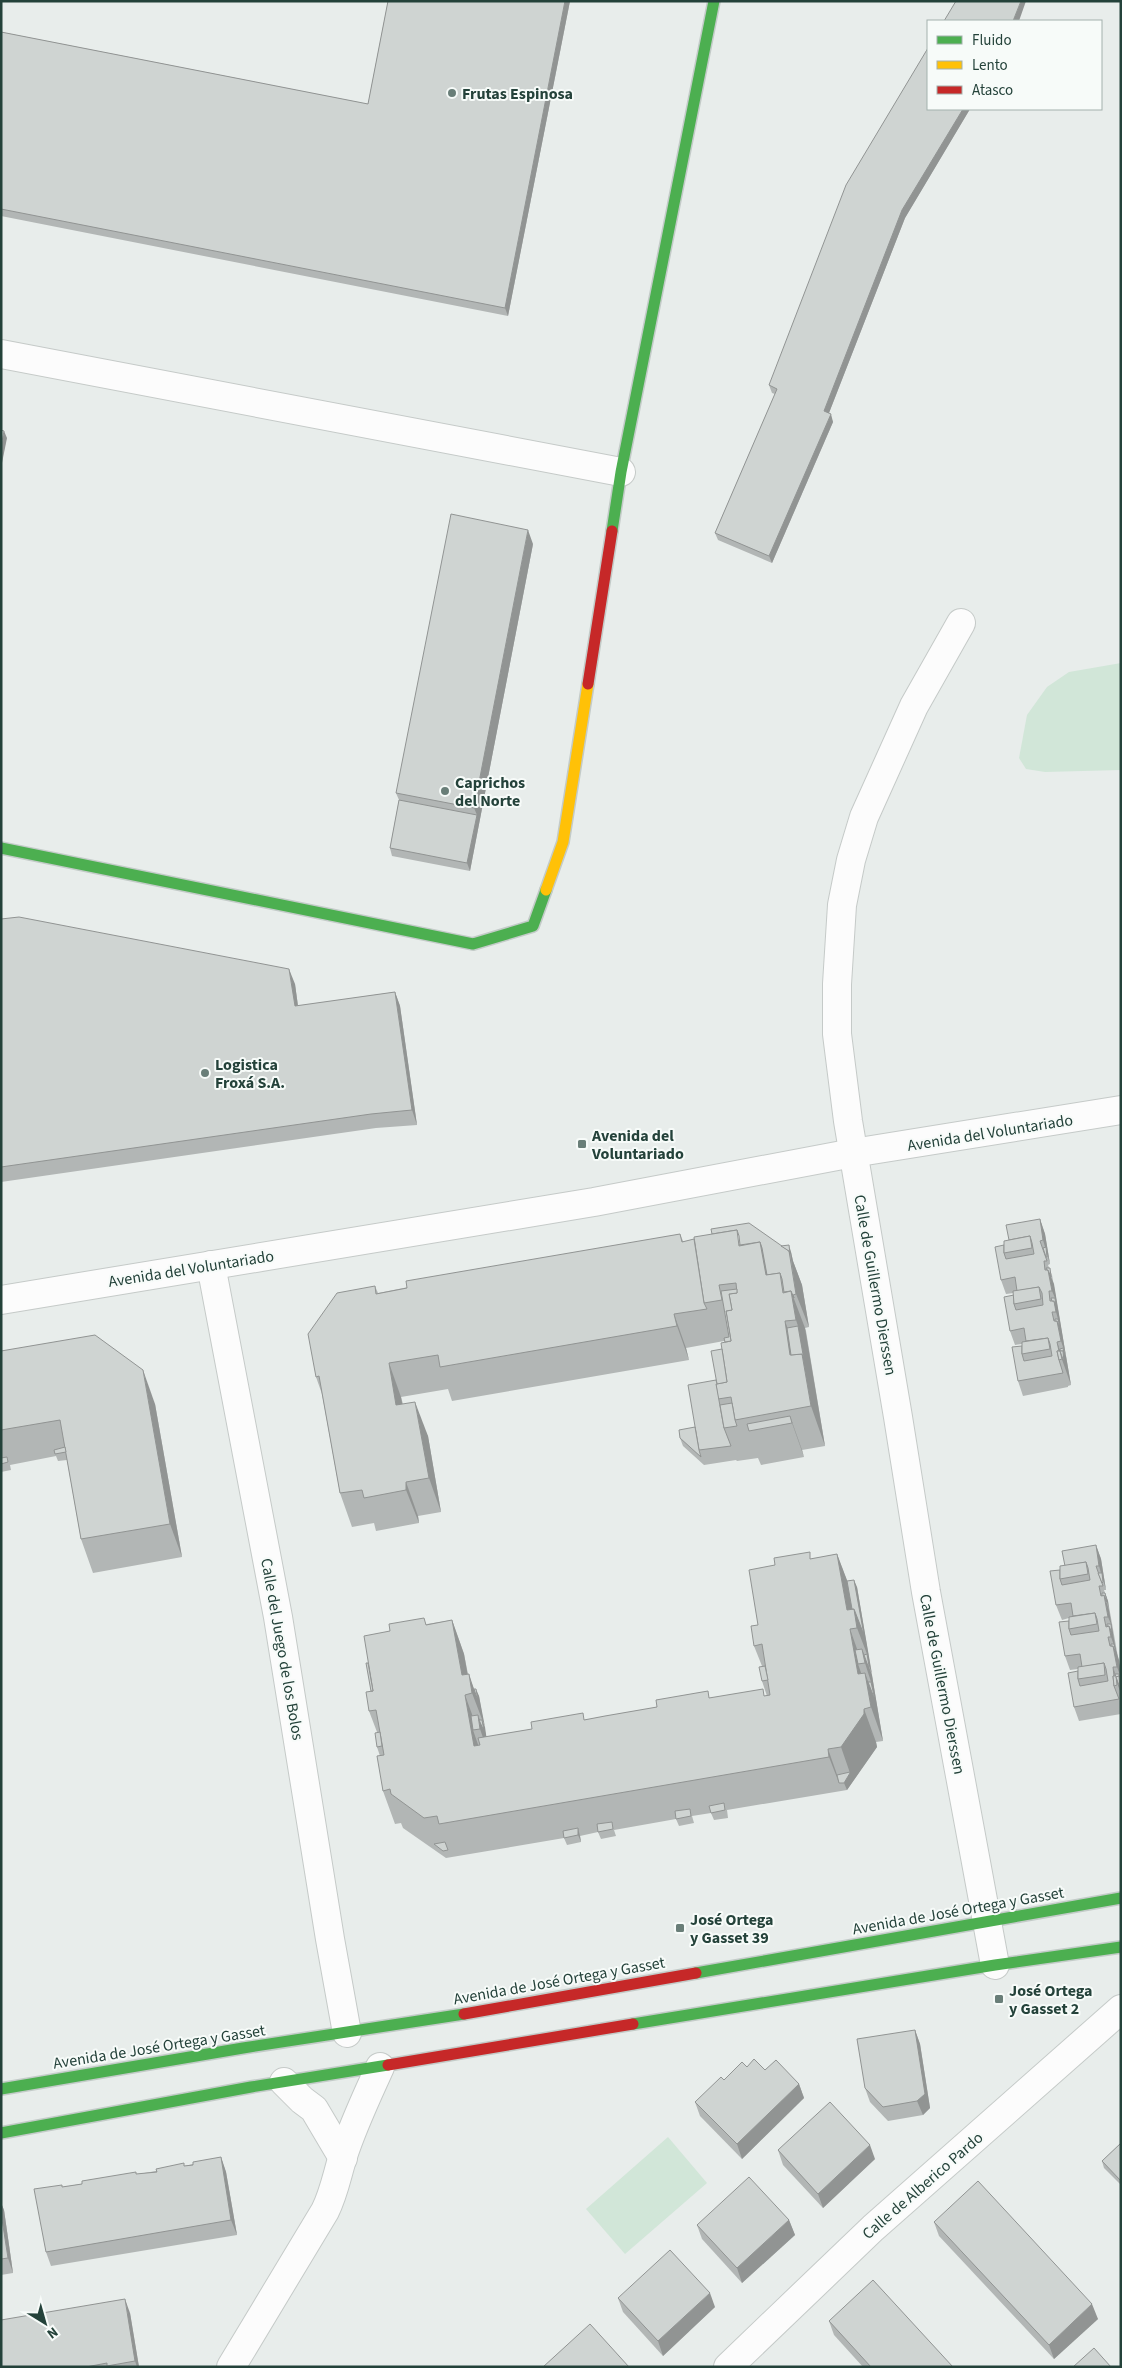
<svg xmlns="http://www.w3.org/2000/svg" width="1122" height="2368" viewBox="0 0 1122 2368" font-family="'Source Sans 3',sans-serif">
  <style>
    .green { fill: #d1e6d8 }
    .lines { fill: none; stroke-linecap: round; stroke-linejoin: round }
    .street-casing { stroke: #c5cac8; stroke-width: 30 }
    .fast-casing { stroke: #c3cbc8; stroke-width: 14 }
    .slow-casing { stroke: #c3cbc8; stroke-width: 14 }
    .jam-casing { stroke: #c3cbc8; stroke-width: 14 }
    .street { stroke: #fcfcfc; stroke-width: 28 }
    .fast { stroke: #4caf50; stroke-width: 11 }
    .slow { stroke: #ffc107; stroke-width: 11 }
    .jam { stroke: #c62828; stroke-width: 11 }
    .wall { fill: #b2b6b5 }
    .shaded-wall { fill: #919493 }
    .building { fill: #cfd4d2; stroke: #919493 }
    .poi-dot { fill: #697e78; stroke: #f7fbf9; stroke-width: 2 }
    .labels { text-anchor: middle; stroke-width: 4; stroke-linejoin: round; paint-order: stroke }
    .poi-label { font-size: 16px; font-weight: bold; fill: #24423a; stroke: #f7fbf9; text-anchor: start }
    .street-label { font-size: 16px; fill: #24423a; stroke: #f7fbf9 }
  </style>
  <rect width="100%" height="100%" fill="#e8edeb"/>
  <g class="green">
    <path d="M1121,663V770L1045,772L1026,769L1019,758L1027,715L1047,687L1069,672Z"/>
    <path d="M668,2137L707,2183L625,2254L586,2209Z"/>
  </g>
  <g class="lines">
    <defs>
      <g id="street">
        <path d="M1,354L621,472"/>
        <path d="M961,623L914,706L864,817L851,860L842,905L837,984V1034L848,1121L898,1417L926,1592L995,1965"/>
        <path d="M211,1265L278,1617L330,1939L347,2033"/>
        <path d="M1,1300L594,1202L853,1153L1121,1110"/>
        <path d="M284,2082L302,2100L314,2109L343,2158"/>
        <path d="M231,2367L325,2211C334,2193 337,2175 343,2156C353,2125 367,2096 380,2067"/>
        <path d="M728,2367L873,2228L1121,2009"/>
      </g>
      <g id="fast">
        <path d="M612,531L621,472L714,1"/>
        <path d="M1,848L473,944L533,926L546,890"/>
        <path d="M696,1973L1121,1898"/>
        <path d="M633,2024L995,1965L1121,1947"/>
        <path d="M1,2089L243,2048L464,2014"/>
        <path d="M1,2133L251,2087L388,2065"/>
      </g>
      <path id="slow" d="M546,890L563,842L588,684"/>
      <g id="jam">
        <path d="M588,684L612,531"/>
        <path d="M464,2014L696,1973"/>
        <path d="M388,2065L633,2024"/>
      </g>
    </defs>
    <use href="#street" class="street-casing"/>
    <use href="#fast" class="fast-casing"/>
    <use href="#slow" class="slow-casing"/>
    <use href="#jam" class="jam-casing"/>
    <use href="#street" class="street"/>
    <use href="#fast" class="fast"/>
    <use href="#slow" class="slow"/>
    <use href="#jam" class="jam"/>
  </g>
  <g class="wall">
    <path d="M388,1H570L508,316L1,216V32L368,104Z"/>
    <path d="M928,109H970L905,218L829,413L833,422L772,563L718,540L715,533L775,394L772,393L769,385Z"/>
    <path d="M533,544L470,871L392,856L390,848L399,800L396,793Z"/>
    <path d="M1,919L295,984L298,1006L395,992L400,1006L417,1125L376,1128L1,1182Z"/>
    <path d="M1040,1219L1045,1234L1050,1264L1048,1265L1052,1275L1071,1385L1068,1386V1387L1023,1396L1018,1381L1022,1344L1015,1345L1010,1331L1014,1293L1006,1294L1001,1280L1004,1245L1009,1240Z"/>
    <path d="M680,1234L683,1241L781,1246L791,1252L793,1261L802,1285L809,1327L805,1328L806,1331L825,1446L802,1450L804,1457L761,1465L758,1458L737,1461L736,1460L704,1465L683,1446L680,1438L695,1427L716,1380L722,1349L725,1342L724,1341L686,1348L689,1360L452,1401L448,1389L401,1397L403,1404L428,1436L441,1512L418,1516L419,1523L376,1531L374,1523L352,1527L340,1493L322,1394L316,1377L375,1286L378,1293Z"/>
    <path d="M1,1351L155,1404L182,1557L93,1573L81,1539L67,1460L58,1461L56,1456L10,1465L11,1470L1,1472Z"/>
    <path d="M1096,1545L1101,1559L1106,1590H1104L1108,1601L1121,1674V1714L1079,1721L1074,1707L1078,1669L1070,1670L1065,1656L1069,1618L1062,1620L1056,1605L1060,1570L1065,1566Z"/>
    <path d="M837,1554L847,1581L857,1587L883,1741L876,1742L877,1747L847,1790L727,1810L728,1818L714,1820L711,1813L692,1816L694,1823L679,1826L676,1819L614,1830L616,1836L601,1839L598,1832L580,1836L581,1842L567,1845L564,1838L446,1858L403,1828L401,1823L395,1824L383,1791L380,1756L377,1747V1732L369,1711L371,1691L368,1663L427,1624L452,1620L464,1654L468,1674L474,1689L479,1696L486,1737L711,1698L766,1696H767L762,1681V1666L754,1646L758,1625L812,1559Z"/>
    <path d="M915,2030L920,2044L930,2108L923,2115L888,2121L870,2102L865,2088Z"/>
    <path d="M747,2067L765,2070L799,2084L804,2098L742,2159L700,2116L695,2102Z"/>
    <path d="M1121,2143V2185L1104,2168L1102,2161Z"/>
    <path d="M778,2150L875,2159L823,2208L783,2165Z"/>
    <path d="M221,2157L226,2172L237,2235L51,2266L46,2252L63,2187L185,2166Z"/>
    <path d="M1,2203L4,2210L13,2273L1,2275Z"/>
    <path d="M789,2220L795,2235L742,2283L702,2239L697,2225Z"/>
    <path d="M934,2222L1098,2319L1054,2359L939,2236Z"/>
    <path d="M618,2298L715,2307L663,2356L623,2312Z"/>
    <path d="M130,2313L139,2367H1Z"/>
    <path d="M829,2321L953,2367H863L834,2335Z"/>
  </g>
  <g class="shaded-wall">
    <path d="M565,1H570L508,316L505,308Z"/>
    <path d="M1021,1H1026L1019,21H1013Z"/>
    <path d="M963,109H970L905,218L827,418L824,411L902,210Z"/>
    <path d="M831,414L833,422L772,563L769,556Z"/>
    <path d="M4,431L7,438L1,468V447Z"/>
    <path d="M528,530L533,544L470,871L467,863L477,815L474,808Z"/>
    <path d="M289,969L295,984L300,1021L295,1006Z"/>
    <path d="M395,992L400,1006L417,1125L412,1110Z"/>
    <path d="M1040,1219L1045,1234L1050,1264L1043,1240Z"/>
    <path d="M760,1242L774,1280L766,1275Z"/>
    <path d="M789,1245L791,1252L793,1261L802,1285L809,1327L796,1294Z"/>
    <path d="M1048,1270L1054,1284L1066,1356L1061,1341L1057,1321L1058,1319L1056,1312L1054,1301L1055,1298L1052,1291Z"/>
    <path d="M791,1291L805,1328L825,1446L811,1406L802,1354L798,1326L796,1320Z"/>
    <path d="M674,1314L686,1348L689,1360L677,1326Z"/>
    <path d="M785,1321L799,1360L790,1355Z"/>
    <path d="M1057,1342L1064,1362L1063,1351V1348L1066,1356L1071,1385L1059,1351Z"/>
    <path d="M389,1363L401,1397L408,1439L396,1405Z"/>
    <path d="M143,1370L155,1404L182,1557L170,1524Z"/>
    <path d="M415,1402L428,1436L441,1512L429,1478Z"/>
    <path d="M790,1416L802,1450L804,1457L792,1423Z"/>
    <path d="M406,1482L418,1516L419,1523L406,1490Z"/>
    <path d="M1096,1545L1101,1559L1106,1590L1099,1566Z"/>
    <path d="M837,1554L850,1588L857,1628L847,1610Z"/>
    <path d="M854,1580L857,1587L872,1674L869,1666L867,1654L857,1628L854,1609Z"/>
    <path d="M1105,1593L1108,1601L1109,1610L1107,1602Z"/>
    <path d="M1104,1595L1109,1610L1116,1651L1111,1637L1109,1626L1111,1624L1108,1617Z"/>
    <path d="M452,1620L464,1654L471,1694L462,1675Z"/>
    <path d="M850,1629L862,1663L858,1664L867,1690V1701L870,1708L858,1674Z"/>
    <path d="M1114,1644L1119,1660L1121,1678L1117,1667L1113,1646Z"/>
    <path d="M862,1649L872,1675L883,1741L871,1707L865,1673L875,1700L871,1682L865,1663Z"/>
    <path d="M1113,1667L1120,1688L1119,1676L1121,1683V1694L1115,1677Z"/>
    <path d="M469,1674L478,1701L476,1689L479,1696L485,1727L472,1693Z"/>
    <path d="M465,1695L477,1728L473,1730L482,1756L474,1746Z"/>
    <path d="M864,1709L876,1742L877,1747L847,1790L844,1783L850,1773L841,1747Z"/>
    <path d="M478,1715L484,1731L482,1720L485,1727L489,1755L480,1729Z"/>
    <path d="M828,1749L840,1783H839L829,1757Z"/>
    <path d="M578,1828L580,1836L581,1842L578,1835Z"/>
    <path d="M915,2030L920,2044L930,2108L923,2115L917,2101Z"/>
    <path d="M799,2084L804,2098L742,2159L737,2144Z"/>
    <path d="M870,2145L875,2159L823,2208L818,2194Z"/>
    <path d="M221,2157L226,2172L237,2235L231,2220Z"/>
    <path d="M1,2203L4,2210L13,2273L8,2258L1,2213Z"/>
    <path d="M789,2220L795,2235L742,2283L737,2268Z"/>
    <path d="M710,2293L715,2307L663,2356L658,2341Z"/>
    <path d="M125,2299L130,2313L139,2367H137L135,2361Z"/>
    <path d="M1092,2304L1098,2319L1054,2359L1049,2345Z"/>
  </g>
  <g class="building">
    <path d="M388,1H565L505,308L1,209V32L368,104Z"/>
    <path d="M956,1H1021L1013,21H944Z"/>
    <path d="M928,48V109H963L902,210L824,411L831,414L769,556L715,533L777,389L769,385L846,185Z"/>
    <path d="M1,430L4,431L1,447Z"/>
    <path d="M451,514L528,530L474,808L396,793Z"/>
    <path d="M399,800L477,815L467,863L390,848Z"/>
    <path d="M19,917L289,969L295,1006L395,992L412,1110L371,1114L1,1167V919Z"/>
    <path d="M1040,1219L1043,1240L1040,1241L1047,1261H1044L1045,1270H1048L1052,1291H1049L1050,1301H1054L1056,1312H1052L1054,1321H1057L1061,1341L1057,1342L1059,1351H1057L1059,1360L1063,1373L1018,1381L1012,1347L1022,1346V1354L1024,1361L1052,1356L1050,1344L1048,1338L1026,1341L1024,1328L1010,1331L1004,1297L1014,1295V1304L1016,1310L1043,1305L1042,1293L1039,1287L1017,1291L1015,1277L1001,1280L995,1247L1004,1245V1253L1006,1259L1034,1254L1032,1243L1030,1236L1009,1240L1006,1225Z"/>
    <path d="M749,1223L789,1251L796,1294L793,1295L794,1298L791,1291L784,1292L782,1279L780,1273L767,1275L762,1248L760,1242L740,1245L739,1236L737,1230L712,1234L711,1229Z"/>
    <path d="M737,1230L739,1246L760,1242L766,1275L780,1273L783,1293L791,1291L796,1320L785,1321L790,1355L802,1354L811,1406L735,1420L731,1397L718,1399L716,1384L727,1382L721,1343L731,1341L726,1311L732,1310L729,1294L737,1293L736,1283L719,1285L722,1300L704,1303L694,1237Z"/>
    <path d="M680,1234L682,1242L694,1239L704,1303L707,1309L674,1314L677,1326L440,1367L438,1355L389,1363L396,1405L415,1402L429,1478L406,1482V1490L364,1498L362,1490L340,1493L319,1376L316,1377L308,1334L337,1293L375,1286L376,1294L407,1288L406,1281Z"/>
    <path d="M1030,1236L1032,1248L1004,1253V1241Z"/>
    <path d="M789,1245L790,1254L789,1251L781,1246Z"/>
    <path d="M1046,1247L1047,1257H1046L1043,1248Z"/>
    <path d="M1046,1268H1050L1051,1277L1048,1270H1047Z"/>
    <path d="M1039,1287L1041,1299L1014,1304L1013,1291Z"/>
    <path d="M737,1289V1293L729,1294L732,1310L726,1311L731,1341L725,1342L724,1338L729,1337L721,1291Z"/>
    <path d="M1051,1298H1055L1056,1308L1054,1301H1052Z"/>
    <path d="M1055,1319H1058L1060,1327L1057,1321H1055Z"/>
    <path d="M798,1326L804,1360L802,1354L791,1355L787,1328Z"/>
    <path d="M95,1335L143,1370L170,1524L81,1539L60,1420L1,1430V1351Z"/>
    <path d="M1048,1338L1050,1349L1022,1354V1342Z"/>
    <path d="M1063,1348L1065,1358L1063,1351H1060V1349Z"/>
    <path d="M722,1349L727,1382L717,1384L711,1351Z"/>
    <path d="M1057,1351H1060L1062,1359L1059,1360Z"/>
    <path d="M1060,1351H1063L1064,1362Z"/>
    <path d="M716,1380L717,1384H716L724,1428L731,1446L699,1450L688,1385Z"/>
    <path d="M732,1403L735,1420L737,1426L724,1428L720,1405Z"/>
    <path d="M790,1416L792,1423L749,1431L747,1424Z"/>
    <path d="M695,1427L699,1450L701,1457L680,1438L679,1430Z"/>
    <path d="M65,1447L66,1452L55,1454L54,1450Z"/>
    <path d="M7,1457L8,1462L1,1464V1458Z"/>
    <path d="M1096,1545L1099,1566H1096L1103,1586H1099L1101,1596L1104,1595L1108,1617H1104L1106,1627L1109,1626L1111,1637H1108L1110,1646H1113L1117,1667H1113L1114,1676H1113L1114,1686L1119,1699L1074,1707L1068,1673L1078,1671V1679L1080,1686L1108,1681L1106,1669L1104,1663L1082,1667L1080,1654L1065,1656L1059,1622L1069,1621V1629L1071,1635L1099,1631L1097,1619L1095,1613L1073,1616L1071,1603L1056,1605L1050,1571L1060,1570V1579L1062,1585L1090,1580L1088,1568L1086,1562L1065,1566L1062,1551Z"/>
    <path d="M810,1552V1559L837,1554L847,1610L854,1609L857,1628L850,1629L858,1674L865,1673L871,1707L864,1709V1714L841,1747L828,1749L829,1757L439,1824L437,1816L424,1818L391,1794L390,1789L383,1791L377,1756L384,1755L376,1710L369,1711L366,1692L373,1691L364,1636L390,1631L389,1624L424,1618L426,1625L452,1620L462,1675L469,1674L472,1693L465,1695L474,1746L480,1745L478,1738L532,1729L531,1722L583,1713L584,1720L605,1716L657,1707L656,1700L708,1691L709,1698L763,1689L764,1696L770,1695L762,1644L754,1646L751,1626L758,1625L749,1570L775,1565L774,1558Z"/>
    <path d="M1086,1562L1088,1574L1060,1579V1566Z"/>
    <path d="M1098,1573H1102L1103,1582L1102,1583Z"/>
    <path d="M854,1580L864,1635L854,1609H852L847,1581Z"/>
    <path d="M1102,1593H1105L1107,1602L1104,1595L1102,1596Z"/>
    <path d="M1095,1613L1097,1624L1069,1629V1617Z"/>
    <path d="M1107,1624H1111L1112,1633L1109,1626H1107Z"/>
    <path d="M1111,1644H1114L1116,1653L1113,1646H1111Z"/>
    <path d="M862,1649L865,1663L858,1664L855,1650Z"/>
    <path d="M867,1654L869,1666H868L864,1655Z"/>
    <path d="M366,1663H368L373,1691H371Z"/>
    <path d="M1104,1663L1105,1675L1078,1679V1667Z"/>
    <path d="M765,1666L768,1680L762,1681L759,1667Z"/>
    <path d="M1115,1674H1119L1121,1683L1119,1676L1116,1677Z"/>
    <path d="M1113,1676H1116L1117,1685L1114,1686Z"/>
    <path d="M1119,1676L1120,1688L1116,1677Z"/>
    <path d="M868,1682H871L875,1700Z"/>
    <path d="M474,1689H476L478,1701Z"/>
    <path d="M478,1715L480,1729L473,1730L471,1716Z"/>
    <path d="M479,1720H482L484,1731Z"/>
    <path d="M380,1732L382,1746L377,1747L375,1733Z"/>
    <path d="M850,1772V1773L844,1783H839L837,1775Z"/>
    <path d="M724,1803L725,1810L711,1813L709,1806Z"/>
    <path d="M690,1809L691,1816L676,1819L675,1811Z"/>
    <path d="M612,1822L613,1829L598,1832L597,1824Z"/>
    <path d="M578,1828V1835L564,1838L563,1831Z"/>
    <path d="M445,1842L448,1850L443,1851L434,1844Z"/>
    <path d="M915,2030L925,2094L917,2101L883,2107L865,2088L857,2039Z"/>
    <path d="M754,2059L765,2070L776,2060L799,2084L737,2144L695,2102L721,2077L724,2080L742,2062L747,2067Z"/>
    <path d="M830,2102L870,2145L818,2194L778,2150Z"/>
    <path d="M1121,2143V2181L1102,2161Z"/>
    <path d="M221,2157L231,2220L46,2252L34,2189L62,2185V2187L82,2184V2181L136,2172V2174L157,2172L156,2169L184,2163V2166L193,2165V2162Z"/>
    <path d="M749,2177L789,2220L737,2268L697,2225Z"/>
    <path d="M978,2181L1092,2304L1049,2345L934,2222Z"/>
    <path d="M1,2213L8,2258L1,2259Z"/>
    <path d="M670,2250L710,2293L658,2341L618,2298Z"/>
    <path d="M873,2280L953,2367H871L829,2321Z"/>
    <path d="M125,2299L135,2361L107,2366V2363L86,2367H1V2320Z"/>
    <path d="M590,2324L629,2367H543Z"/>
    <path d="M1094,2348L1111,2367H1073Z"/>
  </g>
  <g class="poi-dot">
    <circle cx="452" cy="93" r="5"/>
    <circle cx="445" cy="791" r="5"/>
    <circle cx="205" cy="1073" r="5"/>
    <rect x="577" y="1139" width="10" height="10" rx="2.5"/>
    <rect x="675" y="1923" width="10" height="10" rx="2.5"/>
    <rect x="994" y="1994" width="10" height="10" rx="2.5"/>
  </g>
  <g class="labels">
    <g class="poi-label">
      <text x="462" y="99">Frutas Espinosa</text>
      <text x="455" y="788">Caprichos<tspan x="455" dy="18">del Norte</tspan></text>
      <text x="215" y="1070">Logistica<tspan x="215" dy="18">Froxá S.A.</tspan></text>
      <text x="592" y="1141">Avenida del<tspan x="592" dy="18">Voluntariado</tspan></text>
      <text x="690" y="1925">José Ortega<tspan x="690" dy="18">y Gasset 39</tspan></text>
      <text x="1009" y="1996">José Ortega<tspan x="1009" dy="18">y Gasset 2</tspan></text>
    </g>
    <g class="street-label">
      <text transform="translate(990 1132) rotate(-9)" y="6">Avenida del Voluntariado</text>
      <text transform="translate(191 1268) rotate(-9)" y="6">Avenida del Voluntariado</text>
      <text transform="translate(876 1285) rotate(80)" y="6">Calle de Guillermo Dierssen</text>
      <text transform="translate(283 1649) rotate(80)" y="6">Calle del Juego de los Bolos</text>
      <text transform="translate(943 1684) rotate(79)" y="6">Calle de Guillermo Dierssen</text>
      <text transform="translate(958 1910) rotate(-10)" y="6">Avenida de José Ortega y Gasset</text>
      <text transform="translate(559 1980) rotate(-10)" y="6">Avenida de José Ortega y Gasset</text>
      <text transform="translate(159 2046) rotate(-9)" y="6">Avenida de José Ortega y Gasset</text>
      <text transform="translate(922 2185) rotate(-41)" y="6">Calle de Alberico Pardo</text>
    </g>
  </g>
  <rect width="1122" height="2368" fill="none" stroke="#24423a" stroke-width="5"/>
  <rect x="927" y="20" width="175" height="90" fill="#f7fbf9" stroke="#a3b1ad"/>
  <rect x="937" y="36" width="25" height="8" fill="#4caf50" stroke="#a3b1ad"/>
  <text x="972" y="45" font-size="15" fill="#24423a">Fluido</text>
  <rect x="937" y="61" width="25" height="8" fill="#ffc107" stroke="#a3b1ad"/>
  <text x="972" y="70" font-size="15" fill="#24423a">Lento</text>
  <rect x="937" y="86" width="25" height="8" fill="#c62828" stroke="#a3b1ad"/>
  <text x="972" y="95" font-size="15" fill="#24423a">Atasco</text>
  <g transform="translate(45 2323) rotate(143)" stroke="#f7fbf9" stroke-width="4" paint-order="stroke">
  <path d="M0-4L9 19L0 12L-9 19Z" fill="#24423a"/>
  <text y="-8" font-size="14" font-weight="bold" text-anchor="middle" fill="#24423a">N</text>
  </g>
</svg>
